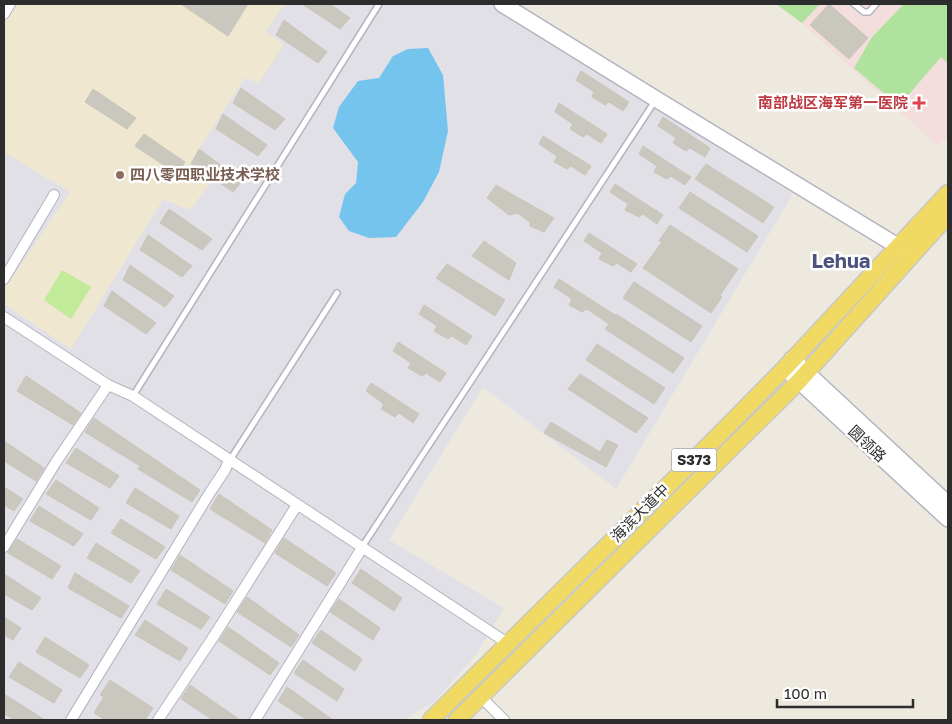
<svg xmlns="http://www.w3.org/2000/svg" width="952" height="724" viewBox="0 0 952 724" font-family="'Golos Text','Noto Sans SC',sans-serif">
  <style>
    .industrial { fill: #e2e0e7 }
    .education { fill: #efe7cf }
    .medical { fill: #f4dedd }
    .green { fill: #afe39d }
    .pitch { fill: #c1ea99 }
    .water { fill: #74c4ee }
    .building { fill: #cac7be; stroke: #cac5b9 }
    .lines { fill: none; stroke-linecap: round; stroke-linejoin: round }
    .lane-casing { stroke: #b3b4c0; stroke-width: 8 }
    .street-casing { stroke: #b3b4c0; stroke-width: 12 }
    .secondary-casing { stroke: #b3b4c0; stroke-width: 18 }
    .primary-casing { stroke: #c8c8c8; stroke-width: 19 }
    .lane { stroke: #fff; stroke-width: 5 }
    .street { stroke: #fff; stroke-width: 10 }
    .secondary { stroke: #fff; stroke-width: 15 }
    .primary { stroke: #f0da63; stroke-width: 16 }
    .health-dot { fill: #e0444e; stroke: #fff; stroke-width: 2 }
    .education-dot { fill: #8d6e63; stroke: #fff; stroke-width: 2 }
    .labels { text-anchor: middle; stroke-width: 5; stroke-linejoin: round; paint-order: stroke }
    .shield { fill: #fff; stroke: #6c6c6c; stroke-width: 1 }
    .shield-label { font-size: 14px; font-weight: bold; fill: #2d2d2d }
    .health-label { font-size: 15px; font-weight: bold; fill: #be3a42; stroke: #fff; text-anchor: end }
    .education-label { font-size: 15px; font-weight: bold; fill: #785e54; stroke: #fff; text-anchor: start }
    .street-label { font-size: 15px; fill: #2d2d2d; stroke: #fff }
    .district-label { font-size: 20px; font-weight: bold; fill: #4d527e; stroke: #fff }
  </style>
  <rect width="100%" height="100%" fill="#eee9df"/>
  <path class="industrial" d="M4,4H490L639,96L793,194L616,489L483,387L389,540L504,608L478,652L435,701L404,720H4Z"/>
  <path class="education" d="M4,4H285L266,31L284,45L259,83L244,78L188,167L210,183L190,210L163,199L71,349L4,304V290L70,192L4,152Z"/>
  <path class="medical" d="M776,4H948V136L938,146L854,71L802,23Z"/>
  <g class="green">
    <path d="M776,4H820L802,23Z"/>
    <path d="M904,4H948V64L941,57L899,106L854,68L872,37Z"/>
  </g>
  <path class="pitch" d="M62,270L91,287L71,319L44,300Z"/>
  <path class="water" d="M428,48L443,75L448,131L439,172L423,202L396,237L369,238L349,231L339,217L345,194L356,183L358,162L333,128L339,107L358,81L379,78L393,56L408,49Z"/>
  <g class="building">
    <path d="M181,4H248L228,36Z"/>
    <path d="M302,4H330L350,18L340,29Z"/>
    <path d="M829,4L868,38L849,59L810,25Z"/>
    <path d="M284,20L327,52L318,63L276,35Z"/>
    <path d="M581,71L629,102L623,111L609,102L605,105L592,97L594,92L576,80Z"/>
    <path d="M241,88L285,119L275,130L233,103Z"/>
    <path d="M93,89L136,118L127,129L85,102Z"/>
    <path d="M559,103L607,134L601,143L587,134L583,137L570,129L573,124L555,112Z"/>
    <path d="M223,114L267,145L258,156L216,129Z"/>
    <path d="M663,117L710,148L705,157L690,148L686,151L673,143L676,138L658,126Z"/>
    <path d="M144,134L185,162L177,174L135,146Z"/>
    <path d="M543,136L591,166L585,175L571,166L567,169L554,162L557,156L539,144Z"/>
    <path d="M643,146L691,177L685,185L671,176L667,179L654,172L657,166L639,154Z"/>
    <path d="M199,149L242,181L233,192L191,164Z"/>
    <path d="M706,164L774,207L763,223L695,179Z"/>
    <path d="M615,184L663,215L657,224L643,214L639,217L625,210L628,204L610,192Z"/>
    <path d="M496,185L554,218L544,232L530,226V222L517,213L509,215L487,198Z"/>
    <path d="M690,192L758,236L747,252L679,208Z"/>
    <path d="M169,209L212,239L202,250L160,223Z"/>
    <path d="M670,225L738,269L720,295L722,297L711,313L643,268L662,242L659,241Z"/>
    <path d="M589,233L637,264L631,272L617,263L613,266L599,259L602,253L584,241Z"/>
    <path d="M148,235L192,266L182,277L140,250Z"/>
    <path d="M484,241L516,263L509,280L472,256Z"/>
    <path d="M447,264L505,300L495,316L436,278Z"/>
    <path d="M130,265L174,296L165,307L123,280Z"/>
    <path d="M559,279L615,315L616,314L684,358L673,373L605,329L609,324L587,309L582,312L569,305L572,299L554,287Z"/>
    <path d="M634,282L702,326L691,342L623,298Z"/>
    <path d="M112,291L156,323L146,334L104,306Z"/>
    <path d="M424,305L472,336L466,345L452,336L448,339L434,331L437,326L419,314Z"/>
    <path d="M398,342L446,373L440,382L426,373L422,376L408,368L411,363L393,351Z"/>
    <path d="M597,344L665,388L654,404L586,360Z"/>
    <path d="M580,374L648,418L636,433L568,389Z"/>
    <path d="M26,376L81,413L73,425L17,391Z"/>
    <path d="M371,383L419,414L413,423L399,413L395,417L381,409L384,404L366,391Z"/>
    <path d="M94,418L200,490L192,502L138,469L140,466L85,432Z"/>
    <path d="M551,422L600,452L607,440L618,445L606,467L544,433Z"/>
    <path d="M4,441L44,468L36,481L4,461Z"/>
    <path d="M76,448L119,476L110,488L66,463Z"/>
    <path d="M56,480L99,508L91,520L46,494Z"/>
    <path d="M4,487L23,499L14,511L4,505Z"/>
    <path d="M135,488L179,516L171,529L126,503Z"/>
    <path d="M219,494L272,530L265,543L210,509Z"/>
    <path d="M39,506L83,534L74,546L30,521Z"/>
    <path d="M121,519L165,547L156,559L111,533Z"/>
    <path d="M284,538L336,573L327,586L275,553Z"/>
    <path d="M17,539L61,566L52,579L8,553Z"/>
    <path d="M96,543L140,571L131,583L87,558Z"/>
    <path d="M180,555L233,591L225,604L171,570Z"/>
    <path d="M361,569L402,598L394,611L352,583Z"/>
    <path d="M75,573L129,606L121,618L68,588Z"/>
    <path d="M4,574L41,598L32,610L4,594Z"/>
    <path d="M166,589L210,617L201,629L157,604Z"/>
    <path d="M247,597L299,635L291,647L237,612Z"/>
    <path d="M339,599L380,628L373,640L330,612Z"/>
    <path d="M4,617L21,628L13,640L4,635Z"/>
    <path d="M145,620L188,648L180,661L135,635Z"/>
    <path d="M228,627L279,663L270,675L219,641Z"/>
    <path d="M321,630L362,659L355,671L312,643Z"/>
    <path d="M45,637L89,665L80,678L36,652Z"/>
    <path d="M303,660L344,689L337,701L294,673Z"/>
    <path d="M19,662L62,690L54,703L9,677Z"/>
    <path d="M110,680L153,708L145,720H105L94,713L104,697L100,695Z"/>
    <path d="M190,685L240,720H213L181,699Z"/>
    <path d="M287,687L333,720H307L278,701Z"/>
    <path d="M4,694L45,720H15L4,714Z"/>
  </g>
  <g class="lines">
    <defs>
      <g id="lane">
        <path d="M854,4L864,12H869L876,4"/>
        <path d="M133,396L379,4"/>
        <path d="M230,460L337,293"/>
        <path d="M362,547L655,101"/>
      </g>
      <g id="street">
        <path d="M4,14L10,4"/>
        <path d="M4,279L54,195"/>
        <path d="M4,317L108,385L133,396L509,644"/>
        <path d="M4,547L56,462L108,385"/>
        <path d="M481,697L504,720"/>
        <path d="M71,720L209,494L225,470L229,460"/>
        <path d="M158,720L212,639L297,505"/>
        <path d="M255,720L362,548"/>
      </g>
      <g id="secondary">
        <path d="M502,4L656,99L899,247"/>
        <path d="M792,359L948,504"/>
        <path d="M785,368L948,519"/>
      </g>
      <g id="primary">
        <path d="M431,720L714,440L785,368L948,193"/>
        <path d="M457,720L799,381L948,215"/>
      </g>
    </defs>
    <use href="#lane" class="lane-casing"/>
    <use href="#street" class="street-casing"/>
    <use href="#secondary" class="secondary-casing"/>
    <use href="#primary" class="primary-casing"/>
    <use href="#lane" class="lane"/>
    <use href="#street" class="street"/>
    <use href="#secondary" class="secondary"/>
    <use href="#primary" class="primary"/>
  </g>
  <path class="health-dot" d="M916.5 95.5h5v5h5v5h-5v5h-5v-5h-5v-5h5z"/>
  <circle class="education-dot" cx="120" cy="175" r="5"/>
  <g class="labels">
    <rect class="shield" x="671.5" y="448.5" width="45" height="23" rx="4"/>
    <g class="shield-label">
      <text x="694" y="465">S373</text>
    </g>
    <g class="health-label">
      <text x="908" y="108">南部战区海军第一医院</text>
    </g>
    <g class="education-label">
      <text x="130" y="180">四八零四职业技术学校</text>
    </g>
    <g class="street-label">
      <text transform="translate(867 444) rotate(43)" y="5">圆领路</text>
      <text transform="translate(640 513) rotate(-45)" y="5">海滨大道中</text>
    </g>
    <g class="district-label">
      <text x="841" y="268">Lehua</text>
    </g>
  </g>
  <rect width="952" height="724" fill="none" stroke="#2d2d2d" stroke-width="10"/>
  <path d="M777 699v8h136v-8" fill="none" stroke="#2d2d2d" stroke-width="2.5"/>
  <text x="784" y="699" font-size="15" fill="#2d2d2d" stroke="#ffffff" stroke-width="4" paint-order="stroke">100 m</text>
</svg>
